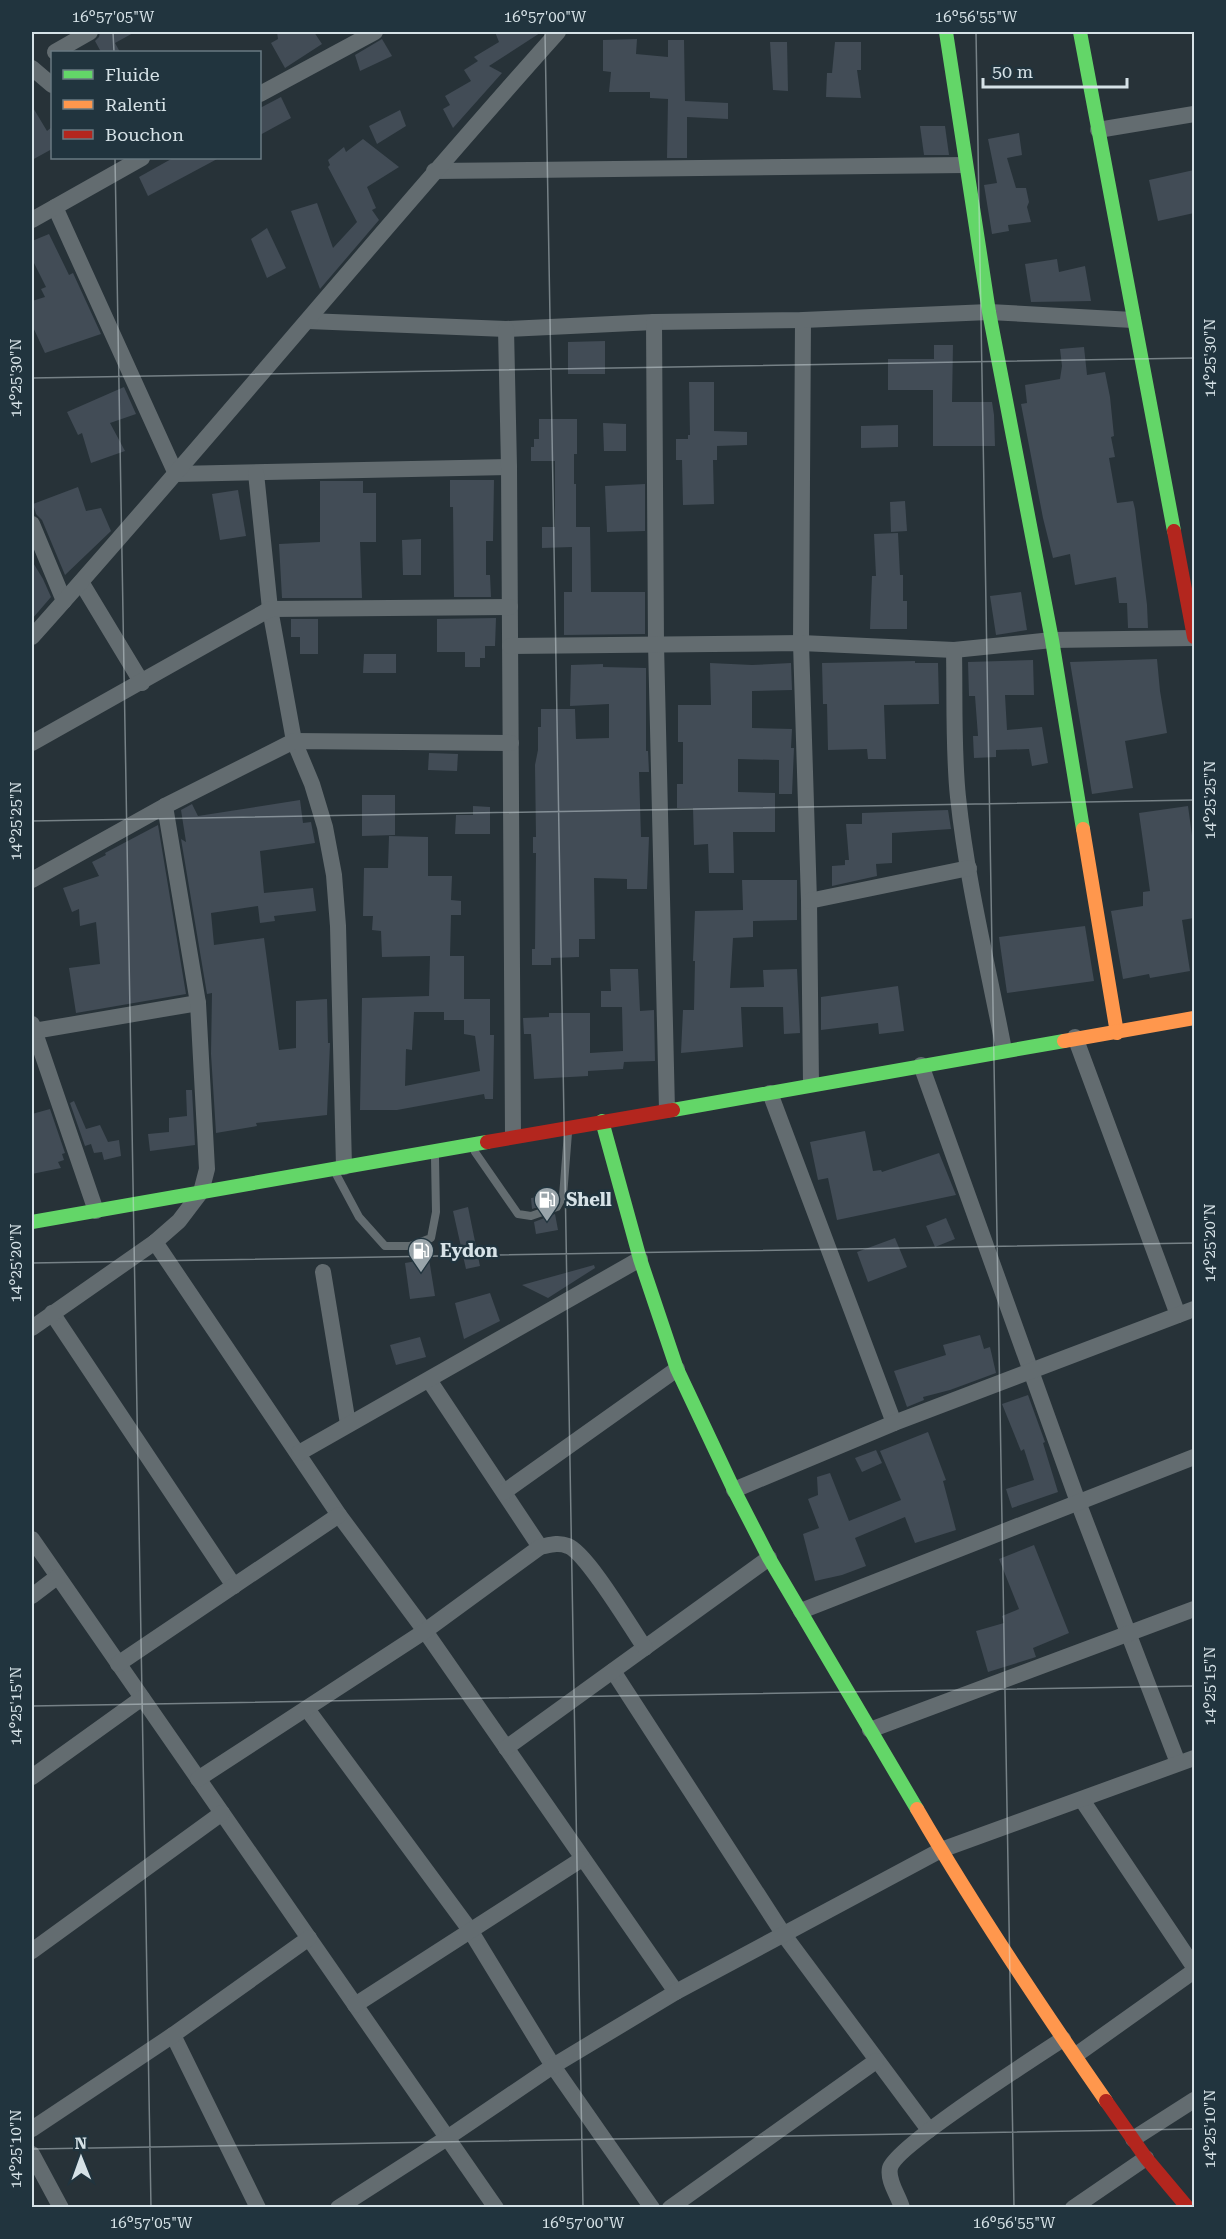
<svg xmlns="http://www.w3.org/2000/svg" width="1226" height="2239" viewBox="0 0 1226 2239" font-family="'Roboto Serif',serif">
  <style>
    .building { fill: #424c56; fill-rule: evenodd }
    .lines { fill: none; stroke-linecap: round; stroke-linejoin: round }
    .lane { stroke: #636c70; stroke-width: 8 }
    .street { stroke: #636c70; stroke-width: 16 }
    .fast { stroke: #63d668; stroke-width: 14 }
    .slow { stroke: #ff974d; stroke-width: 14 }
    .jam { stroke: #b3261e; stroke-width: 14 }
    .ticks { fill: none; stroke: #d6e2e7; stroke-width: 1.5; stroke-opacity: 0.45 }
    .labels { text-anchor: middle; stroke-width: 5; stroke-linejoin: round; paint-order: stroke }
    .poi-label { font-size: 18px; font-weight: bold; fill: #d6e2e7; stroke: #21343e; text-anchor: start }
    .neatline { fill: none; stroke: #d6e2e7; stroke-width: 2 }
    .ticks-label { font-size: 15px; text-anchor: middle; fill: #d6e2e7 }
  </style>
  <rect width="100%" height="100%" fill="#273238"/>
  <g class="building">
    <path d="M100,32H135L115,43L120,52H101L95,41L99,37Z"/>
    <path d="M277,32H314L322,44L285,68L271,43L278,39Z"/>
    <path d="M495,32L540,33L489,66L502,73L453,128L443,109L450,105L445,96L471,81L464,70L478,61L474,57L499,42Z"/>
    <path d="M382,39L392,56L360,71L355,55Z"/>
    <path d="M637,39L636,54L668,57V40H684L685,101L728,103V119L687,117V158H667L668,99L650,98V92H609L611,72L603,71V40Z"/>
    <path d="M770,42H787L788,91L773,90Z"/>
    <path d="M835,42H861V70H857L861,98L826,97L827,73H832Z"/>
    <path d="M281,97L291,118L260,135V108Z"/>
    <path d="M32,106L47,131L52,127V149L32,160Z"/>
    <path d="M400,110L406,126L377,144L369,126Z"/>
    <path d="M920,126H945L949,155H924Z"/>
    <path d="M1019,133L1022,155L1007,158L1016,188H1026L1029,202L1027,207L1031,222L1008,225L1009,231L992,234L984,185L997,183L988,139Z"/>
    <path d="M363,139L399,167L367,187L376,208L372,210L379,220L320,289L291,211L317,203L333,248L357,222L328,167L330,165L328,160L344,147L346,152Z"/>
    <path d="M173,158H219L148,196L139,177Z"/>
    <path d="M1194,170V213L1158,221L1149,180Z"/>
    <path d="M267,228L286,268L267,278L251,239Z"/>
    <path d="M49,234L69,275L73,273L101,334L45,353L32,325V301L45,297L41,289L46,287L32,259V241Z"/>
    <path d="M1057,259L1059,272L1085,266L1091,301L1031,302L1025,264Z"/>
    <path d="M605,341V374H568V342Z"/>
    <path d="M934,345H953L952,402H992L994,415L995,446H933V390H888V359H934Z"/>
    <path d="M1084,347L1087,375L1105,372L1110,397L1114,436L1111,437L1115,457L1109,458L1117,503L1133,501L1135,509L1147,605L1148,628H1128L1127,603H1119L1116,577L1075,585L1070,554L1053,558L1043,518L1021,404L1027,403L1025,385L1060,379L1062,366L1060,349Z"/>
    <path d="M689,382H714V431L747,432V445L717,446V460H713L714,504L683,505L682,460H676V439H688V435H690Z"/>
    <path d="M124,387L136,414L110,423L125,451L91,463L82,433L78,435L67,412Z"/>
    <path d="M539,419H577V454H574V484H576V527H590L591,592H645V634L564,635V592H572V547L542,548V527H555V461H531V447H534V439H539Z"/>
    <path d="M603,423L626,424V451H604Z"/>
    <path d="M898,425V447L861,448V426Z"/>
    <path d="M450,480H494L493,541H486V575H490L491,597H454L453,507H450Z"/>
    <path d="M320,481H363V493H376V542H360L362,598H282L279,544L320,542Z"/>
    <path d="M645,484V531L607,532L605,486Z"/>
    <path d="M78,487L86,511L101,508L111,531L65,575L42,520L36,514L33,504Z"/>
    <path d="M238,490L246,536L220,540L212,494Z"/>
    <path d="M905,501L907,531L891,532L890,502Z"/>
    <path d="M898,533L900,575H903V601H907V629H870L872,576H876L874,534Z"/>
    <path d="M421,539V575H403L402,540Z"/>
    <path d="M32,561L43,579L51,597L32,619Z"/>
    <path d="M1021,592L1027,630L996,635L990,596Z"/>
    <path d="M496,618L495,646H485V658H480V667H465V652H437V619Z"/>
    <path d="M291,619H318V654H300V637H291Z"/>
    <path d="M364,654H396V673H363Z"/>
    <path d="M1157,659L1160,691L1167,733L1125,741L1133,788L1092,794L1070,662Z"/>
    <path d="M1033,660L1034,695H1005L1007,730L1042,727L1048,763L1032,766L1029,749L996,750V757L974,758L973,736H978L975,696H969L968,662Z"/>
    <path d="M915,661V663H938L939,704L884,705L886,759H868L867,749L828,750L827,704H823L822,663Z"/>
    <path d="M710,663L752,665L791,663L792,690L752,691V728L792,729L791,748H794L792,794H779V760L738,759V792L775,793V832H733L734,873H709L708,844L694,845L693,808H677V784H683V742H678V705H711Z"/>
    <path d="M603,664V667L646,668V751H648L649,772H639L641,837H649L647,889H627V879L594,878L595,939H579V957L551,958V965H532V949H535L536,853H533V837H536L535,765L538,750V727H541V709H575L576,739L609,738V704L570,706L571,665Z"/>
    <path d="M429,753L458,754L457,771L428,770Z"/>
    <path d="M362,795H395V835L362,836Z"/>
    <path d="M300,800L303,823L311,822L315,843L260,851L264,893L313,888L316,911L274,916L275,921L260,923L258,906L211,913L214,945L264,938L279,1050L296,1048V1001L327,999L328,1043H330L327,1115L256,1123L257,1126L216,1133L211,1054L212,993L207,994L181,839L186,842L181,810L192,804L198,816Z"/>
    <path d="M473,806L490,807V834H455L456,815H473Z"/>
    <path d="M1188,806L1194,850V918L1182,920L1190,971L1150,978L1149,974L1123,979L1111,911L1143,906V892L1150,891L1139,813Z"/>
    <path d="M948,810L951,829L892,833V863L876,864L877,876L832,886V866L845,865V860H849L846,824H862V813Z"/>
    <path d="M158,825L186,994L76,1013L69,968L100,964L96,922L80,926L79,909L72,912L63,888L99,876L92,862L106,855L105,853Z"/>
    <path d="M389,836L428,837V876H452L451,900L461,901V915H451L450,956H464V999H490V1035H494L493,1099H485L484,1094L397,1110H360L362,998L429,996L430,956L382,957L381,931L372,930L373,916H363L364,868H388ZM414,1012H444V1020H464V1034L475,1036L480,1071L405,1086L406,1049L412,1050Z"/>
    <path d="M742,880H797V920L753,921V937L733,938L730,988L764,987L763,970L797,969L800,1033L784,1034L783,1007H741L743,1047L681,1053L683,1010H694L695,961H693L695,911L743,910Z"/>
    <path d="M1085,926L1094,981L1007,993L999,937Z"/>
    <path d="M610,969H638L640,1011L654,1010L655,1061L624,1062L623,1069L588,1071V1076L534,1079L531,1034H524L523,1018L549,1017V1013H590V1053L623,1051L622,1007H601V991H611Z"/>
    <path d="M898,986L904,1031L879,1034L878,1023L821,1030V997Z"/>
    <path d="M186,1090H192L195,1145L150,1151L148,1134L169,1132V1118L187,1116Z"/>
    <path d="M74,1101L86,1129L100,1125L108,1142L119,1140L121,1156L104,1160L102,1152L94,1153L91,1144L85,1146L70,1103Z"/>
    <path d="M50,1109L65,1153L62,1154L64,1160L58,1162L61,1168L32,1174V1114Z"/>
    <path d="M865,1131L873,1171L881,1170L882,1172L939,1153L956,1195L837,1220L828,1178L818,1180L810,1142Z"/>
    <path d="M552,1195L553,1202L532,1209L531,1198Z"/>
    <path d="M468,1207L480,1266L466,1269L453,1211Z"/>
    <path d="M555,1214L558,1230L536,1234L534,1222Z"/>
    <path d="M946,1218L955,1239L935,1247L926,1226Z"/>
    <path d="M895,1238L907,1267L868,1282L857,1252Z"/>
    <path d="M429,1259L435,1296L410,1299L405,1263Z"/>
    <path d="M594,1265L595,1268L548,1298L522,1285Z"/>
    <path d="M490,1293L500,1321L464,1339L455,1303Z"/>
    <path d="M980,1335L984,1349L990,1347L996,1373L950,1390L923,1397L924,1400L907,1407L894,1371L946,1355L943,1345Z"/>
    <path d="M420,1337L426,1357L396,1365L390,1345Z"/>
    <path d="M1028,1395L1045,1442L1043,1443L1058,1492L1012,1508L1006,1489L1034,1480L1024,1449L1021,1451L1002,1404Z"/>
    <path d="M928,1432L946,1480L943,1481L956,1530L915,1543L905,1517L855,1538L866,1566L842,1575L815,1581L803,1534L819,1528L808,1499L818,1495L817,1477L830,1473L849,1521L901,1500L880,1451Z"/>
    <path d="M876,1450L882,1463L862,1472L855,1458Z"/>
    <path d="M1034,1545L1069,1633L1033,1648L1036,1657L988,1672L976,1631L1004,1623L1002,1616L1019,1609L999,1559Z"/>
  </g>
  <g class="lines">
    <g class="lane">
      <path d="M475,1152L518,1214L531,1216L557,1207L563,1196L568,1133"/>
      <path d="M336,1174L359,1217L385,1246H410L431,1238L436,1212L435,1158"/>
    </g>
    <g class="street">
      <path d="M55,52L90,32"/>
      <path d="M32,68L52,85"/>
      <path d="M260,94L375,32"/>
      <path d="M1098,130L1194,114"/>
      <path d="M434,171L965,165"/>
      <path d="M55,207L176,474L509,467"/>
      <path d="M32,220L142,158"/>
      <path d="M803,320L801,643L809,901L811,1084"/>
      <path d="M308,321L506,329L654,322L803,320L989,312L1133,320"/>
      <path d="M654,322L656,644L667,1110"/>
      <path d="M506,329L509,467L513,1136"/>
      <path d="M256,473L270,609L294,741L312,784L325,827L334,875L338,926L344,1167"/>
      <path d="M32,524L64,601"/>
      <path d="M81,582L142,683"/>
      <path d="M32,637C210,438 380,231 558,32"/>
      <path d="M510,646L801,643L954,650L1052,640L1194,638"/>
      <path d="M954,650C955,699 953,749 958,797C967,882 988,966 1004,1050"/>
      <path d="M32,743L270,609L510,607"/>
      <path d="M32,880L165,806L294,741L511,743"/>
      <path d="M809,901L969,868"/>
      <path d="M32,1024L96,1211"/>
      <path d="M34,1031L198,1003"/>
      <path d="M1075,1037L1178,1315"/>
      <path d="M921,1065L1078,1502L1178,1763"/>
      <path d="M770,1093L894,1423"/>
      <path d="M155,1242L339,1515L425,1631L676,1992"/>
      <path d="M323,1272L348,1424"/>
      <path d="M52,1313L234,1586"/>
      <path d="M32,1328L155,1242L179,1221L201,1192L207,1169L198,1003L165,806"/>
      <path d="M429,1380L540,1547"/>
      <path d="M299,1453L640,1259"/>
      <path d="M734,1490L894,1423L1194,1309"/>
      <path d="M504,1492L677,1369"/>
      <path d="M32,1539L496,2208"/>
      <path d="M32,1596L57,1577"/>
      <path d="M801,1611L1194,1457"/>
      <path d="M118,1664L339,1515"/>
      <path d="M613,1671L784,1935L929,2130"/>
      <path d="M307,1709L470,1930L553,2066L652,2208"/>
      <path d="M870,1730L1194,1609"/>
      <path d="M506,1748L769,1558"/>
      <path d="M32,1777L142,1698"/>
      <path d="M198,1779L425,1631L540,1547C550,1545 558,1542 568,1546C587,1553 631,1628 645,1648"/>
      <path d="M1082,1800L1194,1967"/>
      <path d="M32,1951L222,1813"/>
      <path d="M355,2005L582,1859"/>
      <path d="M173,2035L258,2208"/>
      <path d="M1076,2055L1194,1971"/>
      <path d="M32,2129L173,2035L309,1938"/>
      <path d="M1133,2139L1194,2100"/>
      <path d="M32,2154L61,2208"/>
      <path d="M338,2208L447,2138L553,2066L676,1992L941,1850L1194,1758"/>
      <path d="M670,2208L876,2061"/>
      <path d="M902,2208C899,2196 887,2181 890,2168C895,2147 1037,2056 1063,2039"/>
      <path d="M1073,2208L1146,2158"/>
    </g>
    <g class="fast">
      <path d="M946,32L989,312L1052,640L1083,829"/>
      <path d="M1080,32L1174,531"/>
      <path d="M673,1110L1064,1041"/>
      <path d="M602,1121L640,1259L677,1369L734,1490L769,1558L917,1809"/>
      <path d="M32,1222L487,1142"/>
    </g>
    <g class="slow">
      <path d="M1083,829L1117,1033"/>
      <path d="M1064,1041L1194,1018"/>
      <path d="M917,1809C975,1909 1040,2006 1106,2101"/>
    </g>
    <g class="jam">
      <path d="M1174,531L1194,637"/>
      <path d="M487,1142L673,1110"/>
      <path d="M1106,2101L1146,2158L1188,2208"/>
    </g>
  </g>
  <path class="ticks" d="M113,32L114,52M545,32L583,2208M976,32L1014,2208M115,158L151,2208M32,378L1194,358M32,821L1194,800M32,1263L1194,1243M32,1706L1194,1686M32,2149L1194,2129"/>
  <defs>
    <symbol id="fuel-pin" viewBox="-11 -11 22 30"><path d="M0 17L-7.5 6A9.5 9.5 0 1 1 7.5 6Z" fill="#99a4aa" stroke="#21343e"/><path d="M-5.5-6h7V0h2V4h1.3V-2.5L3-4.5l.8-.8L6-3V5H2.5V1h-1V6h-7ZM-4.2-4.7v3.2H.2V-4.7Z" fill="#fff"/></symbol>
  </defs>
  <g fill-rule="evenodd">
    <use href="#fuel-pin" x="532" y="1185" width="30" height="40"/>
    <use href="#fuel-pin" x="406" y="1236" width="30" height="40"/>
  </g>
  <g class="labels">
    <g class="poi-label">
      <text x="566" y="1206">Shell</text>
      <text x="440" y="1257">Eydon</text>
    </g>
  </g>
  <rect width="1226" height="2239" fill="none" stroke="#21343e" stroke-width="66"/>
  <rect x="51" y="51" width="210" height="108" fill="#21343e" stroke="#697a82" stroke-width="1.5"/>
  <rect x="63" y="70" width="30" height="9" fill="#63d668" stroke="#697a82" stroke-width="1.5"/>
  <text x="105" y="81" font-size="18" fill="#d6e2e7">Fluide</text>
  <rect x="63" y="100" width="30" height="9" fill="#ff974d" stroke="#697a82" stroke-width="1.5"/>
  <text x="105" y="111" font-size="18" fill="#d6e2e7">Ralenti</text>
  <rect x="63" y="130" width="30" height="9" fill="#b3261e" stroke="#697a82" stroke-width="1.5"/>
  <text x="105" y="141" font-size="18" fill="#d6e2e7">Bouchon</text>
  <g transform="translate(81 2158) rotate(359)" stroke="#21343e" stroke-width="4.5" paint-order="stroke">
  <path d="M0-4.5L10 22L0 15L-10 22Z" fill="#d6e2e7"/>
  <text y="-9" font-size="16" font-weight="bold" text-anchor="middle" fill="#d6e2e7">N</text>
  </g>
  <path d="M983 78v9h144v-9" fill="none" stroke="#d6e2e7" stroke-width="3"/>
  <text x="992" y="78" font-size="18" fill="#d6e2e7" stroke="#21343e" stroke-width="4.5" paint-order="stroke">50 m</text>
  <rect x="33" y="33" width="1160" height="2173" class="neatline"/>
  <g class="ticks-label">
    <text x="113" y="22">16°57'05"W</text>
    <text x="545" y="22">16°57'00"W</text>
    <text x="976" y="22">16°56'55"W</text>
    <text transform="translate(1210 358) rotate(-90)" y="5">14°25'30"N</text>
    <text transform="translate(16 378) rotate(-90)" y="5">14°25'30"N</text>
    <text transform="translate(1210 800) rotate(-90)" y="5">14°25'25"N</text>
    <text transform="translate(16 821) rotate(-90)" y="5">14°25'25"N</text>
    <text transform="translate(1210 1243) rotate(-90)" y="5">14°25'20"N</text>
    <text transform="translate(16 1263) rotate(-90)" y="5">14°25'20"N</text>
    <text transform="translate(1210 1686) rotate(-90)" y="5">14°25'15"N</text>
    <text transform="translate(16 1706) rotate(-90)" y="5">14°25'15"N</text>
    <text transform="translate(1210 2129) rotate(-90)" y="5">14°25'10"N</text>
    <text transform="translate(16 2149) rotate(-90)" y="5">14°25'10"N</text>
    <text x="151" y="2228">16°57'05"W</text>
    <text x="583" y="2228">16°57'00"W</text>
    <text x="1014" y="2228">16°56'55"W</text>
  </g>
</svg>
